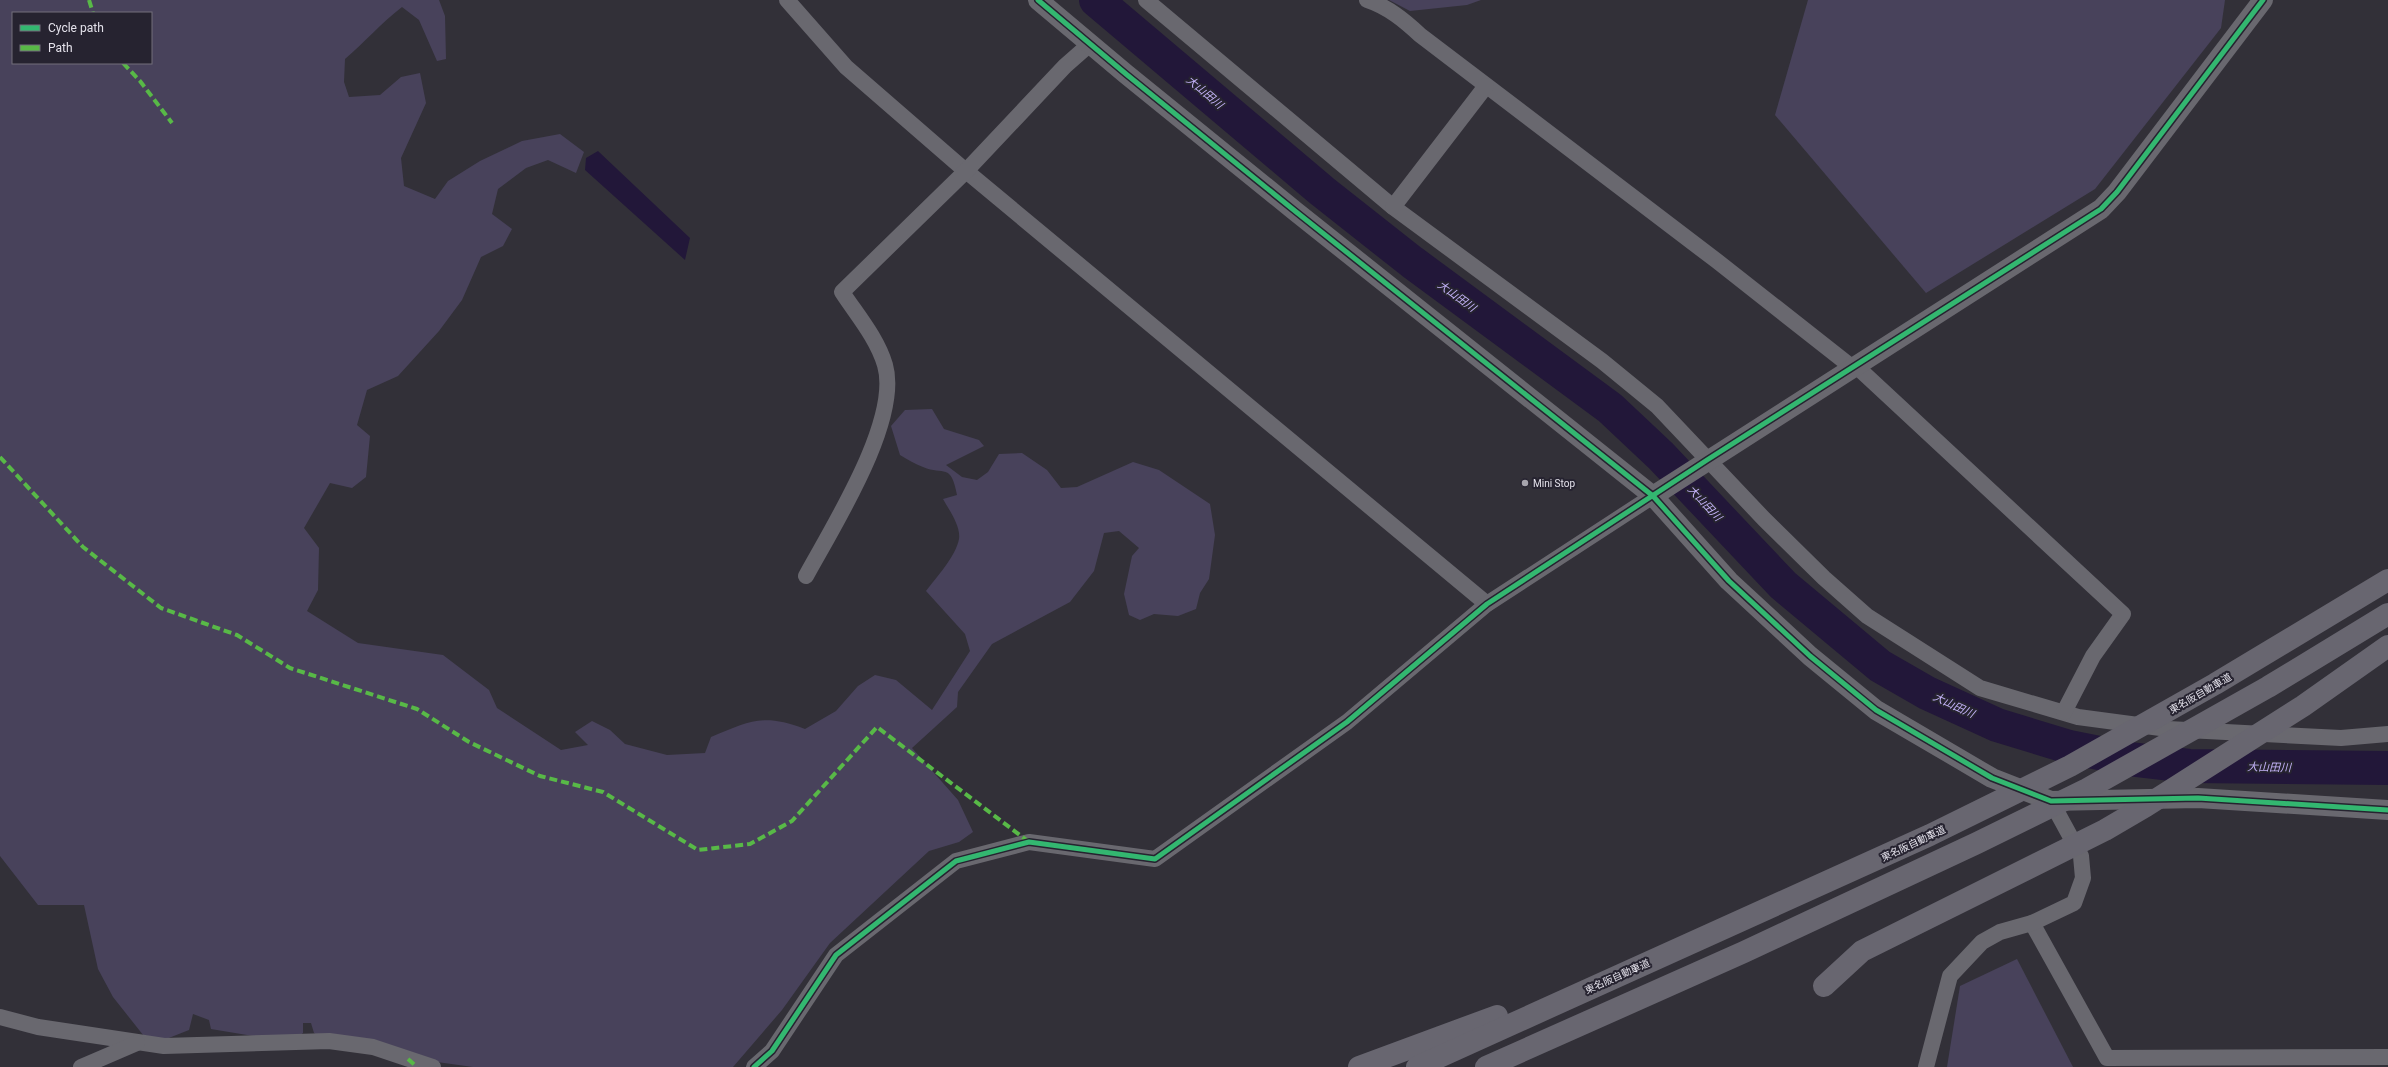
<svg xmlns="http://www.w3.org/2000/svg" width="2388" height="1067" viewBox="0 0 2388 1067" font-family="Roboto,'Noto Sans JP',sans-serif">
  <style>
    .green { fill: #48425b; fill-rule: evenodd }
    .water { fill: #221739 }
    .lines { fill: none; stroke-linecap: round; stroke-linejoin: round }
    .river { stroke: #221739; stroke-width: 34 }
    .minor { stroke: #69686f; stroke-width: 16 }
    .tertiary { stroke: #69686f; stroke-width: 20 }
    .motorway { stroke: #686670; stroke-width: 22 }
    .quiet { stroke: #58b947; stroke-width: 4; stroke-dasharray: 8 4; stroke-linecap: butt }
    .cycleway-casing { stroke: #262330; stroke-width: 8 }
    .cycleway { stroke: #33b770; stroke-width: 5 }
    .poi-dot { fill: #a6a4ac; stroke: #262330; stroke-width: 1.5 }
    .labels { text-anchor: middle; stroke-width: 4; stroke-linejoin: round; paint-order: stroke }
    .poi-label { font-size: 10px; fill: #e4e2eb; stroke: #262330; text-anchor: start }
    .street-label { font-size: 10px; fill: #e4e2eb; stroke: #262330 }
    .water-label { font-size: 11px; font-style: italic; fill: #c4b3f9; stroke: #262330 }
  </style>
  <rect width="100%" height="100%" fill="#323038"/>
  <g class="green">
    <path d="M0,0H439L445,16L446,59L437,61L419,20L402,7C381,23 365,42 345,59L344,82L349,97L380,95L401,77L420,73L426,103L401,158L404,186L435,199L448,181L480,161L522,141L560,134L584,152L576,173L548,160L526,168L498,189L492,214L512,229L503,246L481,257L462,300L439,331L398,376L367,390L357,425L370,436L366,477L352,488L330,483L304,528L319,548L318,590L307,611L358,643L443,655L489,690L497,708L561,750L588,745L575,732L592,721L610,730L625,744L667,755L705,753L711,737C750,721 763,713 805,729L836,711L858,686L875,675L896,680L932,710L970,651L965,634L926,591C936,578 956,556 959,539C961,526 949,510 943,499L957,495C951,462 944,476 923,467C915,464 907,459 900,455L891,426L905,410L932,409L944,429L979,440L984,446L946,465L962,477L977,480L988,472L999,454L1022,453L1047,470L1061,488L1077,487L1133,462L1159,470L1210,504L1215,535L1209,579L1200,593L1196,609L1178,616L1154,614L1140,620L1129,615L1124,594L1132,556L1139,548L1119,531L1104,533L1094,571L1070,602L992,644L958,692L957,707L912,748L958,800L973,832L959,842L929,851L830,943L782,1010L733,1067H473L336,1048L314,1033L311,1023H303V1033L290,1042L211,1029L209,1020L193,1014L189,1030L151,1045L113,997L98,969L84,905H38L0,856ZM13,13H151V63H13Z"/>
    <path d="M1389,0H1481L1467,5L1410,11Z"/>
    <path d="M1808,0H2225L2221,28L2095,189L1926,293L1775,115Z"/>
    <path d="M2017,959L2073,1067H1947L1960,986Z"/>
  </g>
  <path class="water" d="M598,151L690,238L685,260L585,170L586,158Z"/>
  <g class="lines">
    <path class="river" d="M1096,0L1322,191L1412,262L1610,408L1661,456L1783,585L1880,666L1927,693L1997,725L2069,747L2129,759L2189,766L2388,768"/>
    <g class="minor">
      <path d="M787,0L846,67L960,166L1487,604"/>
      <path d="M1146,0L1393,207L1602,361L1657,406L1764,519L1824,578L1867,616L1980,688L2078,717L2168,729L2341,738L2388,734"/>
      <path d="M1367,0C1388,7 1404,20 1420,35L1717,261L1853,368"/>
      <path d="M1393,207L1486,86"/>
      <path d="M1856,366L2123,614L2093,656L2064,712"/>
      <path d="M806,576C832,528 901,420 885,365C877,338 857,315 842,292L966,171L1065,66L1090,44"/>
      <path d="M2032,923L2107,1058L2388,1057"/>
      <path d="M0,1017L38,1027L164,1046L329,1041L373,1047L433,1067"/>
      <path d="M81,1067L137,1043"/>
      <path d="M754,1067L772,1051L836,955L956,861L1029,842L1155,859L1347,722L1487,604L1653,496"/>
      <path d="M1926,1067L1950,976L1982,942L2000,932L2032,923L2074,903L2083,878L2081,856L2051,801"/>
    </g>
    <g class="tertiary">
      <path d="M1038,0L1126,74L1295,211L1653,496L1729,581L1810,656L1876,710L1992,778L2051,801L2198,798L2388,810"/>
      <path d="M1653,496L2101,209L2117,192L2263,0"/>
    </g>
    <g class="motorway">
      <path d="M1824,986L1862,951L2105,830L2146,806L2303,706L2388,646"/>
      <path d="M1359,1067L1497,1016"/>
      <path d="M1417,1067L1930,835L2070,766L2215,684L2388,580"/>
      <path d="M1486,1067L1744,952L1977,843L2087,789L2268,687L2388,614"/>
    </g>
    <g class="quiet">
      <path d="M89,0L93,13"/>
      <path d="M123,63L140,81L172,123"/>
      <path d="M0,457L83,547L161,608L237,635L290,668L417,709L469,742L540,776L603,792L698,850L750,844L792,821L877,727L1029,842"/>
      <path d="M408,1059L417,1067"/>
    </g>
    <defs>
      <g id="cycleway">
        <path d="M1038,0L1126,74L1295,211L1653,496L1729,581L1810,656L1876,710L1992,778L2051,801L2198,798L2388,810"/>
        <path d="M754,1067L772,1051L836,955L956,861L1029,842L1155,859L1347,722L1487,604L1707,460L2101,209L2117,192L2263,0"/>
      </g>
    </defs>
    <use href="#cycleway" class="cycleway-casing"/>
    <use href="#cycleway" class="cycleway"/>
  </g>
  <circle class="poi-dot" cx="1525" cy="483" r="4"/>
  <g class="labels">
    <g class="poi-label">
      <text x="1533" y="487">Mini Stop</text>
    </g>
    <g class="street-label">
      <text transform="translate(2200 693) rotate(-30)" y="4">東名阪自動車道</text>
      <text transform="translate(1913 843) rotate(-25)" y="4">東名阪自動車道</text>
      <text transform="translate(1617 976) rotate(-24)" y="4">東名阪自動車道</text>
    </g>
    <g class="water-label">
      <text transform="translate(1205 92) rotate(40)" y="4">大山田川</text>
      <text transform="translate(1457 296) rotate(36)" y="4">大山田川</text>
      <text transform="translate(1705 503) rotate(47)" y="4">大山田川</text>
      <text transform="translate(1954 705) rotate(25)" y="4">大山田川</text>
      <text transform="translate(2269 767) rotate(1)" y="4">大山田川</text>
    </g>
  </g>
  <rect x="12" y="12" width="140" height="52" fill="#262330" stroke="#726f7b"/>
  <rect x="20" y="25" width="20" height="6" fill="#33b770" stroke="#726f7b"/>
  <text x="48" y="32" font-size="12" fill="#e4e2eb">Cycle path</text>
  <rect x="20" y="45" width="20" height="6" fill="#58b947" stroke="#726f7b"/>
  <text x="48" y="52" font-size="12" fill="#e4e2eb">Path</text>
</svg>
